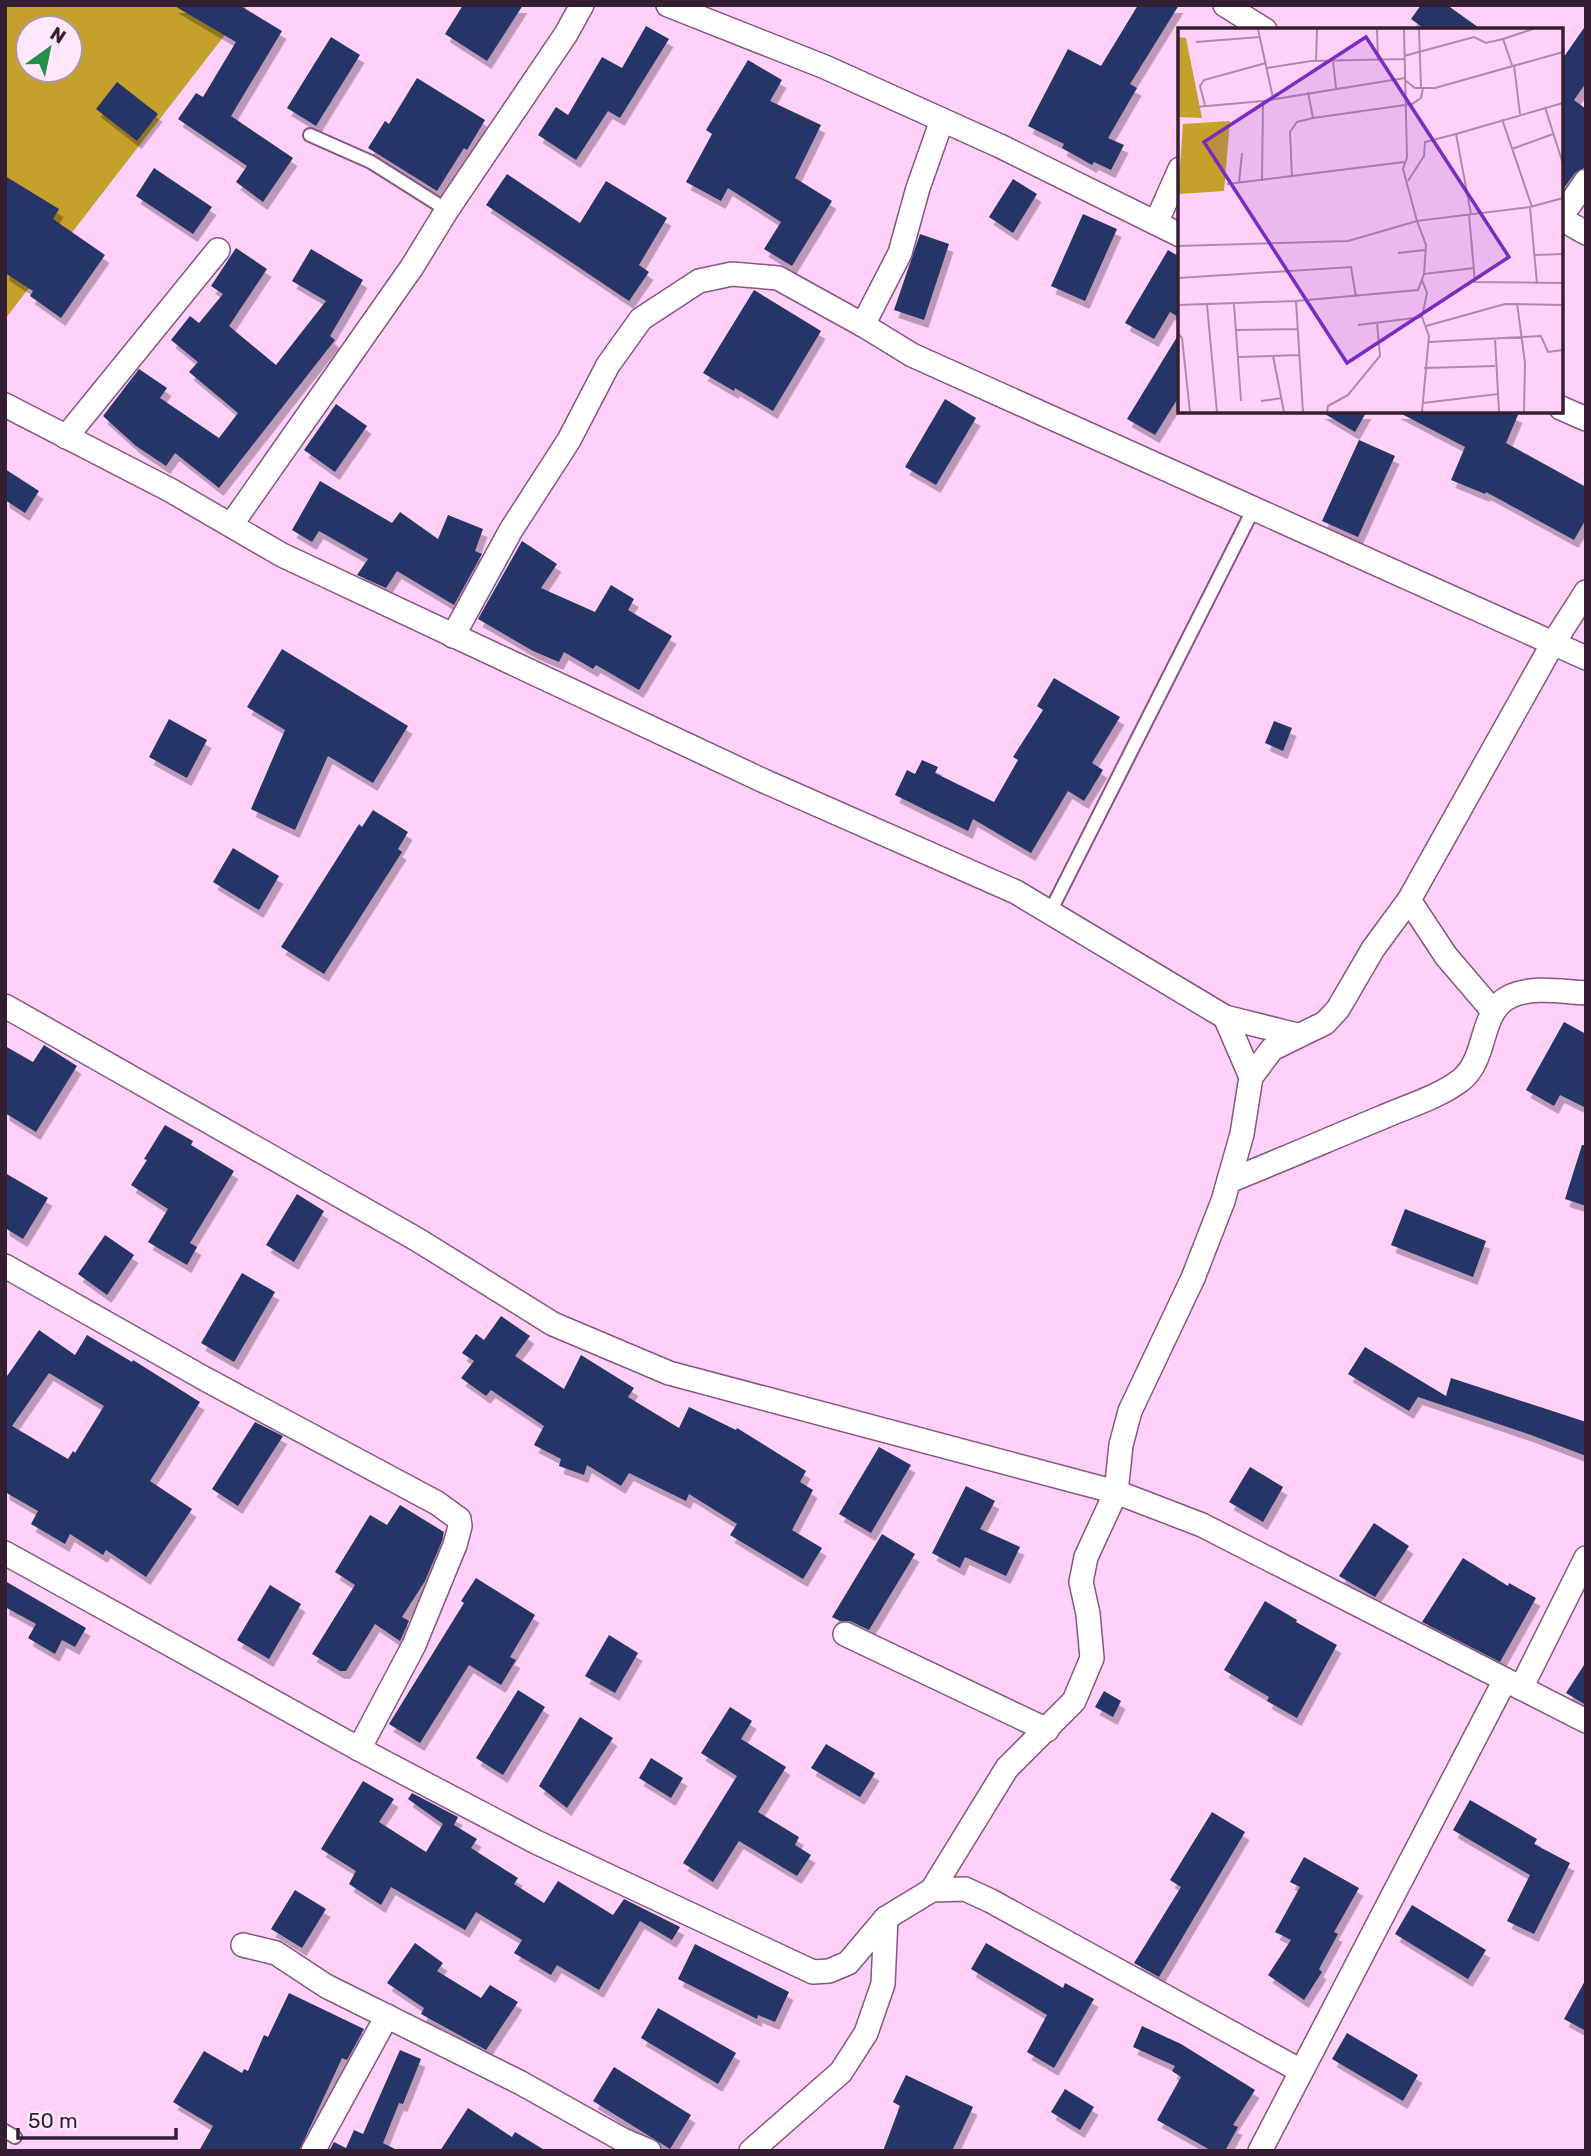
<svg xmlns="http://www.w3.org/2000/svg" width="1591" height="2156" viewBox="0 0 1591 2156" font-family="Rubik,sans-serif">
  <style>
    .forest { fill: #c5a02b; fill-rule: evenodd }
    .building { fill: #273468; fill-rule: evenodd; filter: url(#shadow) }
    .lines { fill: none; stroke-linecap: round; stroke-linejoin: round }
    .service-casing { stroke: #875582; stroke-width: 16 }
    .minor-casing { stroke: #875582; stroke-width: 26 }
    .service { stroke: #fff; stroke-width: 12 }
    .minor { stroke: #fff; stroke-width: 23 }
    .inset-road { fill: none; stroke: #ae8aa9; stroke-width: 2 }
    .view { fill: #7b2cbf; fill-opacity: 0.15; stroke: #7b2cbf; stroke-width: 3.5 }
    .inset-edge { fill: none; stroke: #341f32; stroke-width: 3.5 }
  </style>
  <defs>
    <filter id="shadow"><feDropShadow dx="4.5" dy="8" stdDeviation="0" flood-color="#0004"/></filter>
  </defs>
  <rect width="100%" height="100%" fill="#ffd1f9"/>
  <path class="forest" d="M5,5H248L5,319ZM28,28H70V70H28Z"/>
  <g class="building">
    <path d="M173,5H239L282,31L231,116L293,158L263,202L236,182L247,166L178,119L196,93L203,97L236,42Z"/>
    <path d="M463,5H523L487,61L445,34Z"/>
    <path d="M1138,5H1179L1130,84L1137,88L1108,138L1124,145L1111,170L1094,162L1092,165L1062,148L1064,144L1028,126L1068,49L1101,66Z"/>
    <path d="M1421,5H1447L1482,30H1426L1411,19Z"/>
    <path d="M1586,25V83L1574,100L1586,109V167L1575,173L1561,192V61Z"/>
    <path d="M646,26L669,39L620,118L608,111L576,160L538,135L556,107L568,115L602,57L622,68Z"/>
    <path d="M331,37L360,55L316,126L287,108Z"/>
    <path d="M748,60L782,80L770,101L821,125L795,178L832,201L792,266L764,249L781,222L728,188L721,201L686,182L712,134L706,130Z"/>
    <path d="M417,78L485,120L467,150L464,148L437,191L368,148L385,121L389,124Z"/>
    <path d="M117,82L158,114L137,141L96,109Z"/>
    <path d="M154,168L212,207L193,234L136,196Z"/>
    <path d="M507,174L580,223L606,181L667,218L639,265L649,272L629,301L486,205Z"/>
    <path d="M5,176L59,209L53,219L105,255L61,318L30,296L33,291L5,273Z"/>
    <path d="M1013,179L1037,194L1013,233L989,217Z"/>
    <path d="M1083,214L1117,229L1085,301L1051,286Z"/>
    <path d="M920,234L949,244L924,320L894,310Z"/>
    <path d="M236,248L267,269L229,326L276,365L326,301L292,281L311,249L363,280L330,336L335,340L219,488L175,453L166,466L136,446L103,416L139,369L167,388L160,398L219,438L238,413L189,372L198,362L171,340L190,316L199,323L223,294L211,286Z"/>
    <path d="M1168,250L1180,257V318L1170,312L1154,339L1125,323Z"/>
    <path d="M754,290L821,331L773,411L735,388L734,391L703,373Z"/>
    <path d="M1180,332V395L1155,435L1127,419Z"/>
    <path d="M945,399L976,418L936,485L905,467Z"/>
    <path d="M336,404L367,426L335,472L304,450Z"/>
    <path d="M1320,411H1367L1355,432Z"/>
    <path d="M1396,411H1509L1518,415L1506,443L1586,487V519L1574,540L1486,492L1485,494L1451,480L1465,447Z"/>
    <path d="M1359,440L1395,456L1358,537L1322,521Z"/>
    <path d="M5,469L39,491L25,513L5,500Z"/>
    <path d="M320,481L392,523L400,512L438,539L448,515L483,529L475,551L482,554L454,605L397,571L386,588L357,575L368,559L319,531L312,542L292,530Z"/>
    <path d="M522,541L557,564L541,588L595,612L611,585L634,599L628,610L672,636L639,690L596,665L593,669L564,652L559,662L533,651L478,619Z"/>
    <path d="M282,649L408,726L373,783L328,756L295,830L251,809L285,730L247,707Z"/>
    <path d="M1054,678L1120,717L1092,763L1103,770L1084,801L1068,791L1031,853L973,819L968,831L895,795L907,770L915,774L922,760L938,767L935,773L994,802L1018,760L1013,757L1043,710L1037,706Z"/>
    <path d="M169,719L207,740L187,778L149,757Z"/>
    <path d="M1274,721L1292,728L1283,751L1265,743Z"/>
    <path d="M373,810L408,832L398,849L402,852L324,974L281,947L359,824L362,827Z"/>
    <path d="M233,848L279,876L259,910L213,882Z"/>
    <path d="M1564,1022L1586,1034V1108L1560,1095L1554,1106L1526,1090Z"/>
    <path d="M44,1045L77,1066L36,1132L5,1113V1046L33,1062Z"/>
    <path d="M165,1125L193,1141L191,1145L234,1171L190,1243L197,1247L187,1265L148,1242L168,1209L131,1185L147,1160L144,1159Z"/>
    <path d="M1582,1145H1586V1206L1565,1199Z"/>
    <path d="M5,1173L48,1198L23,1239L5,1228Z"/>
    <path d="M297,1194L324,1211L294,1262L266,1245Z"/>
    <path d="M1405,1209L1486,1241L1473,1277L1391,1245Z"/>
    <path d="M105,1235L134,1255L107,1295L78,1274Z"/>
    <path d="M242,1273L275,1292L234,1362L201,1343Z"/>
    <path d="M501,1316L530,1336L515,1356L564,1389L581,1355L634,1388L628,1397L679,1428L689,1407L736,1430L737,1428L806,1471L800,1482L813,1490L792,1530L822,1548L803,1579L730,1535L737,1524L689,1494L686,1501L629,1473L621,1486L587,1465L584,1475L559,1466L561,1459L534,1445L544,1426L491,1390L486,1396L461,1378L474,1361L462,1353L476,1334L484,1340Z"/>
    <path d="M39,1330L75,1355L87,1335L132,1362L133,1360L200,1402L150,1481L192,1509L146,1577L106,1550L103,1555L70,1534L65,1544L31,1524L38,1511L5,1492V1379ZM49,1373L104,1406L75,1453L73,1451L68,1459L12,1426Z"/>
    <path d="M1365,1347L1446,1396L1451,1378L1586,1422V1456L1531,1435L1418,1397L1409,1411L1348,1374Z"/>
    <path d="M255,1422L283,1436L238,1506L212,1489Z"/>
    <path d="M879,1447L911,1465L871,1533L839,1514Z"/>
    <path d="M1250,1467L1283,1487L1263,1522L1229,1502Z"/>
    <path d="M966,1486L995,1501L980,1529L1020,1547L1006,1576L965,1557L960,1568L932,1553Z"/>
    <path d="M400,1505L444,1532L442,1541L425,1581L402,1617L409,1621L400,1641L375,1624L346,1671H340L312,1654L355,1585L335,1572L370,1515L387,1525Z"/>
    <path d="M1374,1523L1409,1546L1375,1597L1339,1576Z"/>
    <path d="M882,1534L915,1554L869,1630L850,1621H840L832,1617Z"/>
    <path d="M1463,1558L1508,1586L1509,1583L1536,1598L1500,1662L1422,1622Z"/>
    <path d="M476,1578L535,1615L510,1657L516,1660L501,1685L469,1665L420,1743L389,1724L464,1603L461,1601Z"/>
    <path d="M5,1581L86,1628L75,1647L62,1640L55,1654L28,1638L36,1624L5,1607Z"/>
    <path d="M270,1585L301,1604L269,1659L237,1640Z"/>
    <path d="M1265,1601L1297,1620L1296,1622L1337,1645L1297,1718L1267,1701L1269,1697L1224,1670Z"/>
    <path d="M609,1635L638,1653L615,1693L585,1676Z"/>
    <path d="M1586,1662V1705L1566,1693Z"/>
    <path d="M518,1690L545,1707L503,1775L476,1758Z"/>
    <path d="M1104,1691L1121,1701L1113,1717L1095,1707Z"/>
    <path d="M730,1707L752,1721L741,1739L786,1767L758,1812L799,1837L795,1845L811,1855L797,1876L739,1841L713,1882L683,1863L737,1776L701,1753Z"/>
    <path d="M580,1717L613,1738L567,1808L539,1786Z"/>
    <path d="M826,1744L875,1773L860,1797L811,1768Z"/>
    <path d="M651,1758L683,1778L671,1798L639,1778Z"/>
    <path d="M363,1781L394,1799L379,1822L426,1852L443,1824L408,1799L412,1793L458,1817L454,1825L477,1839L471,1848L518,1878L514,1884L544,1903L558,1881L613,1915L624,1899L680,1927L672,1940L640,1921L599,1990L557,1965L551,1975L514,1953L522,1940L476,1912L465,1930L391,1887L381,1905L349,1884L356,1871L321,1849Z"/>
    <path d="M1470,1800L1537,1839L1534,1844L1570,1863L1534,1934L1507,1921L1530,1875L1453,1830Z"/>
    <path d="M1212,1812L1245,1832L1159,1977L1134,1963L1181,1887L1170,1880Z"/>
    <path d="M1304,1857L1359,1888L1334,1932L1338,1934L1319,1969L1322,1972L1304,2000L1268,1975L1291,1940L1275,1932L1300,1887L1290,1882Z"/>
    <path d="M295,1890L326,1909L302,1948L271,1929Z"/>
    <path d="M1412,1905L1486,1950L1468,1979L1395,1934Z"/>
    <path d="M415,1943L443,1963L437,1971L481,1998L490,1985L518,2002L486,2050L421,2014L424,2008L387,1983Z"/>
    <path d="M986,1943L1063,1988L1065,1983L1094,1999L1054,2068L1027,2052L1047,2015L971,1969Z"/>
    <path d="M695,1944L789,1992L775,2022L758,2015L757,2019L678,1979Z"/>
    <path d="M1586,1979V2031L1564,2019Z"/>
    <path d="M289,1993L364,2029L347,2060L342,2058L299,2151H199L213,2126L173,2102L204,2051L242,2073L244,2069L248,2071L264,2035L268,2037Z"/>
    <path d="M658,2008L736,2053L718,2084L641,2038Z"/>
    <path d="M1142,2026L1181,2044L1255,2090L1233,2125L1238,2127L1225,2151H1212L1157,2120L1181,2077L1172,2071L1175,2066L1133,2047Z"/>
    <path d="M1347,2033L1418,2075L1403,2101L1332,2059Z"/>
    <path d="M400,2050L421,2059L403,2104L399,2103L383,2143L399,2151H329L334,2142L346,2148L354,2130L363,2134Z"/>
    <path d="M614,2067L691,2115L670,2149L593,2101Z"/>
    <path d="M906,2075L973,2107L952,2151H883L900,2106L893,2102Z"/>
    <path d="M1065,2089L1094,2107L1080,2130L1051,2112Z"/>
    <path d="M468,2108L512,2137L515,2132L546,2151H440Z"/>
  </g>
  <g class="lines">
    <defs>
      <g id="service">
        <path d="M310,135L371,162L447,210"/>
        <path d="M1050,912L1253,510"/>
        <path d="M5,2131L15,2137"/>
      </g>
      <g id="minor">
        <path d="M668,5L825,67L1000,146L1180,235"/>
        <path d="M1225,5L1265,30"/>
        <path d="M1561,217L1586,181"/>
        <path d="M1561,219L1586,233"/>
        <path d="M1156,223L1180,169"/>
        <path d="M863,325L912,355L1586,658"/>
        <path d="M5,405L170,490L282,555L764,781L1016,892L1225,1017L1297,1035"/>
        <path d="M1561,408L1586,419"/>
        <path d="M66,437L218,250"/>
        <path d="M231,525L412,267L447,210L566,34L582,5"/>
        <path d="M1586,592L1552,645L1409,900L1373,949L1338,1009L1325,1023L1272,1049L1251,1077L1242,1134L1223,1201L1193,1278L1130,1411L1121,1445L1116,1492L1202,1525L1586,1721"/>
        <path d="M453,636L511,530L569,440L608,365L641,319L699,281L732,274L778,278L863,325L900,253L918,188L942,120"/>
        <path d="M1409,900L1446,956L1493,1011"/>
        <path d="M5,1006L418,1240L553,1324L669,1373L1116,1492L1086,1557L1081,1582L1088,1614L1092,1658L1074,1701L1007,1768L932,1890L886,1918L848,1963L829,1971L813,1972L536,1842L359,1749L5,1553"/>
        <path d="M1225,1017L1251,1077"/>
        <path d="M1229,1181C1281,1160 1332,1138 1383,1117C1408,1106 1439,1097 1461,1080C1489,1057 1478,1011 1511,996C1533,986 1563,992 1586,993"/>
        <path d="M5,1266L207,1380L437,1503L459,1519L460,1526L455,1545L414,1645L359,1749"/>
        <path d="M845,1634L1047,1730"/>
        <path d="M1521,1688L1586,1558"/>
        <path d="M932,1890L965,1889L991,1901L1301,2071"/>
        <path d="M243,1945L276,1953L326,1986L521,2083L623,2140L649,2151"/>
        <path d="M313,2151L387,2016"/>
        <path d="M751,2151L841,2072L866,2033L883,1984L886,1918"/>
        <path d="M1260,2151L1505,1680"/>
      </g>
    </defs>
    <use href="#service" class="service-casing"/>
    <use href="#minor" class="minor-casing"/>
    <use href="#service" class="service"/>
    <use href="#minor" class="minor"/>
  </g>
  <g transform="translate(1178 28)">
    <rect width="385" height="385" fill="#ffd1f9"/>
    <path d="M0,9L8,10L24,90L0,89ZM52,93L46,163L0,166L5,96Z" fill="#c5a02b"/>
    <path class="inset-road" d="M80,1L95,70M199,1L200,33M226,1L229,129L225,141L239,193L352,179L385,170M241,1L243,60M325,11L355,1M18,14L82,9M226,28L296,9L308,15L325,11L334,37M138,33L139,1M155,33L158,60M336,37L342,86M89,40L133,33L226,31M228,53L237,60H257L385,24M27,77L22,58L26,52L88,35M18,79L85,73M367,79L385,136M135,90L234,76L243,70L245,60M324,91L354,179M334,121L375,106M114,149L112,104L119,94L135,90L130,64M84,153L85,73L227,50M230,153L246,128L247,114L278,106M61,155L64,125M49,156L226,134M352,179L359,256M291,186L297,254L385,255M293,186L278,106L385,75M0,218L170,213L239,193L248,217L246,246L240,262L118,273L0,277M220,225L247,222M357,227L385,226M246,246L296,240M0,250L173,239L178,269M118,273L125,384M339,275L347,335L346,384M56,276L63,373M29,277L39,384M180,297L244,289M248,298L327,276L385,277M58,302L120,301M0,305L4,310L12,384M317,310L321,384M251,314L363,308L370,324L385,322M95,328L106,384M60,329L122,327M246,340L317,338M83,373L104,370M245,375L320,366M149,384L150,378L170,367L202,328L199,295M244,384L251,308L244,289L249,265L244,252"/>
    <path class="view" d="M188,9L331,229L169,335L26,114Z"/>
    <rect width="385" height="385" class="inset-edge"/>
  </g>
  <rect width="1591" height="2156" fill="none" stroke="#341f32" stroke-width="14"/>
  <g transform="translate(49 49) rotate(33)"><circle r="33" fill="#fee7fb" stroke="#ad97ab" stroke-width="2"/>
  <path d="M0-5L12 26L0 18L-12 26Z" fill="#229049"/>
  <text y="-10" font-size="19" font-weight="bold" text-anchor="middle" fill="#341f32">N</text>
  </g>
  <path d="M18 2128v10h158v-10" fill="none" stroke="#341f32" stroke-width="3.5"/>
  <text x="28" y="2128" font-size="21" fill="#341f32" stroke="#fee7fb" stroke-width="5" paint-order="stroke">50 m</text>
</svg>
